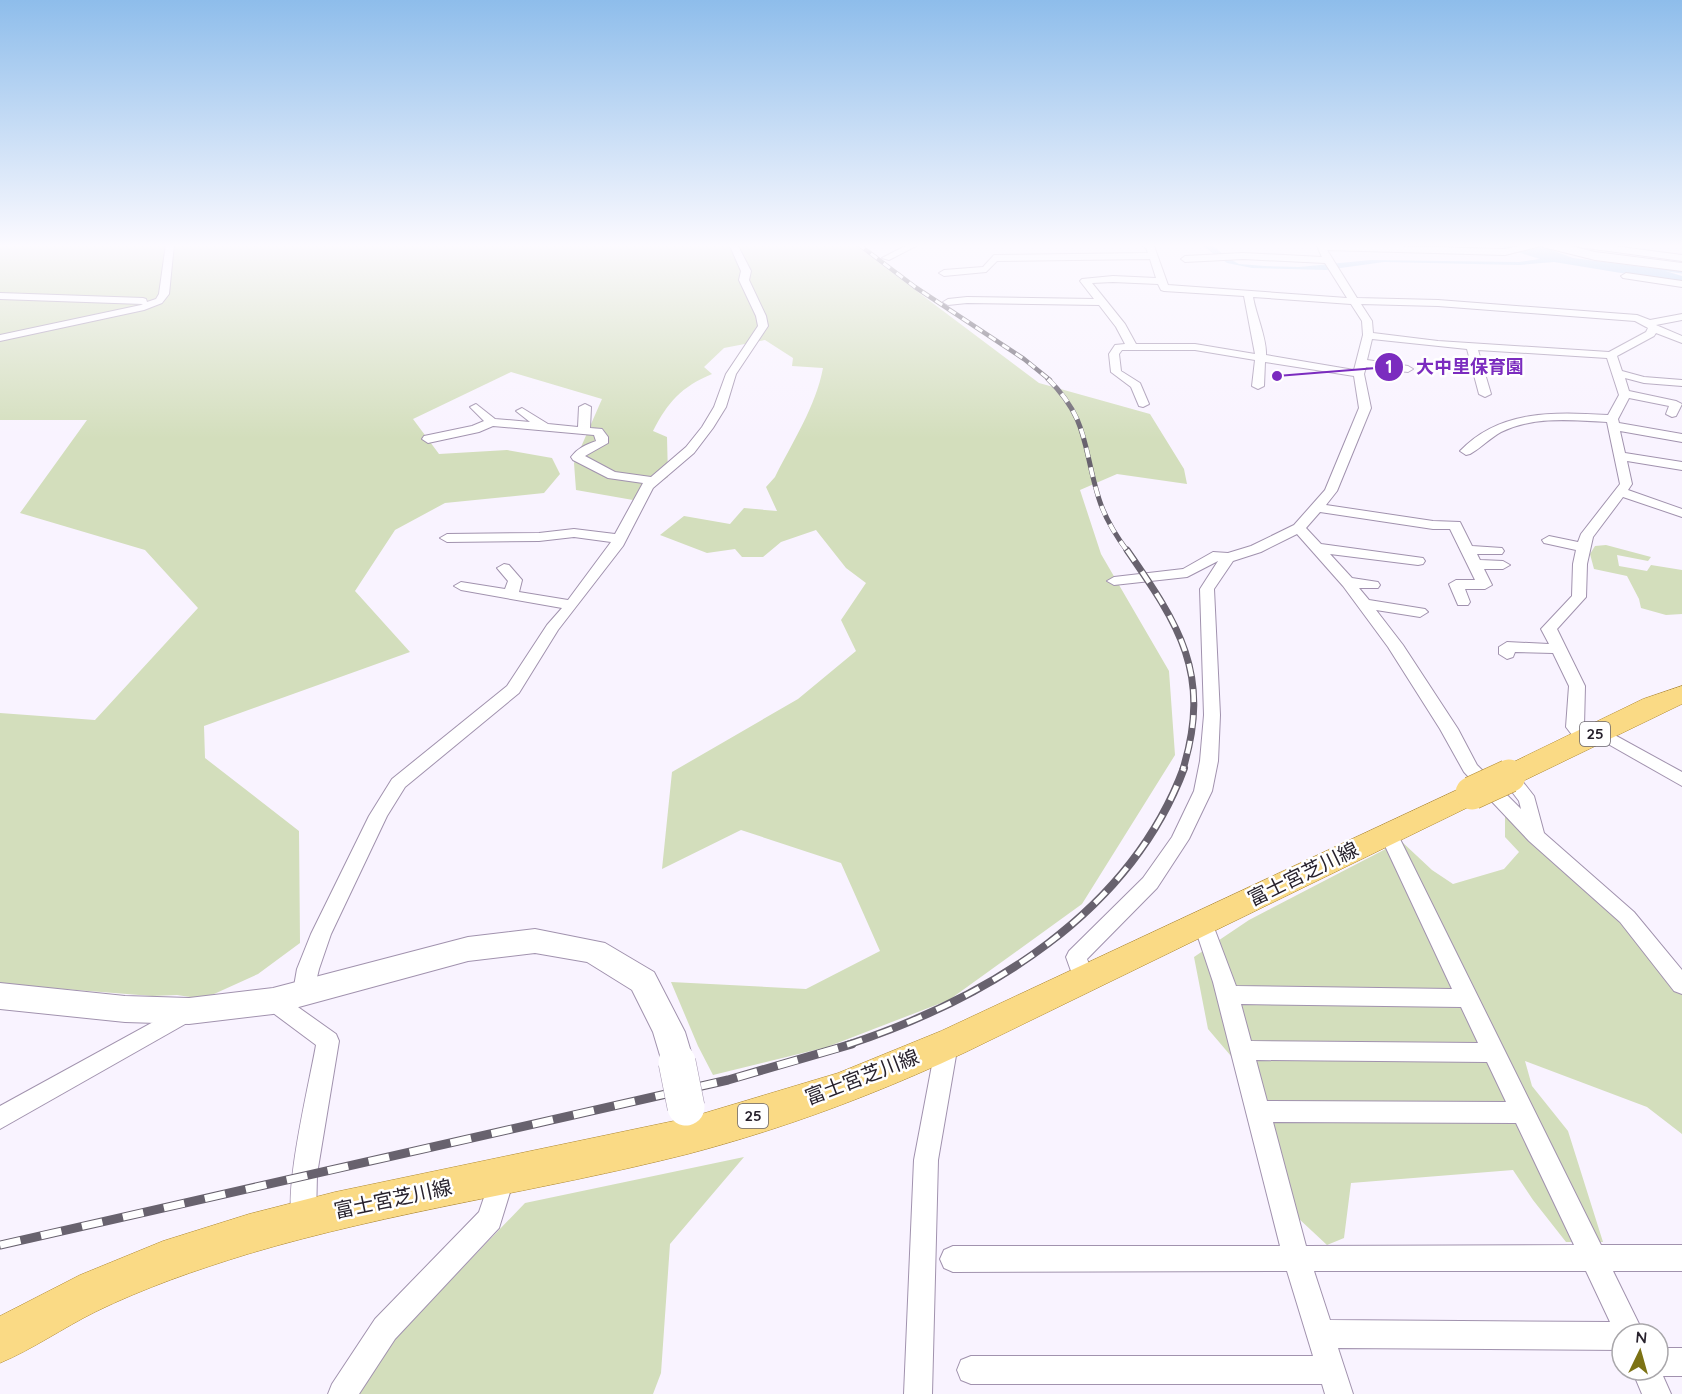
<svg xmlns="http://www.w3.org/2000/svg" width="1682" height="1394" viewBox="0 0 1682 1394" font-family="Quicksand,'Noto Sans JP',sans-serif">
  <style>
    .green { fill: #d3debc }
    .water { fill: #a7caef }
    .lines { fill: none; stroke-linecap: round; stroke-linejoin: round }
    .stream { stroke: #a7caef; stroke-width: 3 }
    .street-casing { stroke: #a192ae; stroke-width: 2 }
    .secondary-casing { stroke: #a192ae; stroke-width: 2 }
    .primary-casing { stroke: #af8932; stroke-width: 1 }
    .street { fill: #fff; fill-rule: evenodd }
    .secondary { fill: #fff; fill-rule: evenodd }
    .primary { fill: #fada85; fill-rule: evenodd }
    .rail-far4-casing { stroke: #68626e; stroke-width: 4.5 }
    .rail-far3-casing { stroke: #68626e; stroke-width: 5 }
    .rail-far2-casing { stroke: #68626e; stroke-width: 7 }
    .rail-far1-casing { stroke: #68626e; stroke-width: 8 }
    .rail-casing { stroke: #68626e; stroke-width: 9 }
    .rail-far4 { stroke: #fff; stroke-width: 3; stroke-dasharray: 8; stroke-linecap: butt }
    .rail-far3 { stroke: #fff; stroke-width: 4; stroke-dasharray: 10; stroke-linecap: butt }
    .rail-far2 { stroke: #fff; stroke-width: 4.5; stroke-dasharray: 13; stroke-linecap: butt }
    .rail-far1 { stroke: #fff; stroke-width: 5; stroke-dasharray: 16; stroke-linecap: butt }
    .rail { stroke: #fff; stroke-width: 7; stroke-dasharray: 21; stroke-linecap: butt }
    .secondary-bridge-casing { stroke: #a192ae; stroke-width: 38; stroke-linecap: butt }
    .primary-bridge-casing { stroke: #af8932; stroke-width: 34; stroke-linecap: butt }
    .secondary-bridge { stroke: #fff; stroke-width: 37 }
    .primary-bridge { stroke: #fada85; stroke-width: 33 }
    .labels { text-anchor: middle; stroke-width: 5; stroke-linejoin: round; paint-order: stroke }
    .shield { fill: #fff; stroke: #68646c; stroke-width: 1.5 }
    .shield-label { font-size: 15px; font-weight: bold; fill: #28222d }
    .near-street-label { font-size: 20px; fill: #28222d; stroke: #fff }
    .leader { fill: none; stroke: #7b2cbf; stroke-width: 2 }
    .callout-dot { fill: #7b2cbf; stroke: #fff; stroke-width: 2 }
    .mark-label { font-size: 18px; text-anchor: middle; font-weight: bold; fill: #fff }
    .callout-label { font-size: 18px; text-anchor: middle; font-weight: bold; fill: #7b2cbf; stroke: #fff; stroke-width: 5; stroke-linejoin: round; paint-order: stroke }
  </style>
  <rect width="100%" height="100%" fill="#f9f3ff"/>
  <g class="green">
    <path d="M0,244H854L1039,383L1150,414L1184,469L1187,484L1117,474L1080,490L1101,554L1169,671L1175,755L1082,904L949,1000L827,1047L713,1075L698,1046L671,982L806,989L880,951L841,863L741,830L662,869L672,772L798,699L856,651L841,620L866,583L846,568L816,530L781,542L763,557H742L735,549L707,553L660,535L684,516L730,524L744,508L777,511L766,487L775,477C792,443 816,406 823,368L792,366L793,358L765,340L724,348L704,367L712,374C681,387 668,402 653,431L667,437L668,477L633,500L576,490L574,463L602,399L511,372L413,419L439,454L507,450L552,458L560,474L544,493L445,503L395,530L355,591L410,652L204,726L205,758L299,831L300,943L258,974L203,999L177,995L152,996L0,984V713L95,720L198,608L145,550L20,513L87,420H0Z"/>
    <path d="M1606,545L1651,557L1648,561L1617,555L1619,566L1647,571L1651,565L1682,570V614L1666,615L1641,608L1639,599L1627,576L1594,569L1590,554L1595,546Z"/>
    <path d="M1505,816L1576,866L1682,980V1134L1647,1107L1525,1061L1532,1086L1568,1131L1603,1242H1566L1533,1200L1513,1170L1351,1183L1344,1238L1327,1245L1282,1203L1259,1089L1208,1029L1194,957L1249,920L1401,841L1432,870L1453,884L1504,869L1519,852L1505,837Z"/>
    <path d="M744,1157L670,1244L661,1373L653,1394H341L525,1203Z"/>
  </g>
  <path class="water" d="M1200,244H1211L1226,257L1239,264L1265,266L1299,267L1371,260L1519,262L1540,259L1491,244H1535L1573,258L1659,269L1682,276V283L1554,262L1519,265L1384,262L1326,270L1252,268L1227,263Z"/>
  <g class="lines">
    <path class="stream" d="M1654,268L1682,272"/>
    <defs>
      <g id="street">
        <path d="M166,244H174L169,294L162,303L144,310L0,341V335L141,305L143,304L0,299V293L143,298L146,299L147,302L156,299L159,294Z"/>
        <path d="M729,244H737L751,271L749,280L766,316L768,326L736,374L726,407L713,428L694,453L653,488L623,546L558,630L519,693L405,787L387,816L331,934L319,969L312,998L304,1001L296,998L293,992L297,969L311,934L369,816L392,779L507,686L547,625L562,608L461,590L454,586L461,582L505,589L508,581L497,568L504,564L509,565L522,580L519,592L568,600L611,542L574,537L539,541L447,542L440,538L447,534L539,533L574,529L615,534L643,483L608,478L573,460L571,457C578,448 585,445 596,441L594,435L493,426L479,432L428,443L422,439L424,436L472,426L484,421L470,407L476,404L495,419L530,422L516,411L522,408L548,424L578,427L579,407L585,404L591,407L590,428L602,429L608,437V443L585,456L615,472L651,477L686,447L702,427L714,407L726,374L758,326L756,316L739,280L741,271Z"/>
        <path d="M909,244H920L889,260L882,258Z"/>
        <path d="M1141,244L1154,246L1168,285L1347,298L1325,263L1243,259L1185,262L1181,259L1185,256L1243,253L1322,257L1316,244L1505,249L1531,244H1548L1505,255L1327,250L1357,298L1438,300L1637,315L1650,320L1682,314V320L1656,325L1682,336V343L1656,333L1654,336L1617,356L1622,371L1644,377L1682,380V386L1644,383L1625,378L1629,391L1676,401L1682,404L1676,416L1672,417L1666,414L1669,406L1629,398L1618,419L1619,423L1682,434V442L1620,431L1625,453L1682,462V470L1627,461L1632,484L1628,490L1682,509V517L1623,497L1593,537L1587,564L1586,597L1557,629L1585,686L1584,726L1594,740L1591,744H1579L1566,727L1569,686L1553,653L1515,652L1513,657L1507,659L1499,654V647L1507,642L1549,644L1541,629L1572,596L1573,564L1576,550L1544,543L1542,540L1549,536L1578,542L1581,534L1620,484L1607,422C1571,420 1534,416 1501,432C1490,438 1481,448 1470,454L1466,455L1460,451C1500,409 1555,412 1608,415L1619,395L1607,358L1478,350L1491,394L1485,397L1479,394L1467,349L1372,339L1367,360L1408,366L1413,369L1408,372L1366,367L1364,374L1371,408L1337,491L1326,505L1433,521L1460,522L1472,546L1502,548L1504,551L1502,554H1477L1480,560L1503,561L1510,565L1503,569H1484L1492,585L1485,589H1465L1470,602L1468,605H1458L1449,584L1456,580H1475L1450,529H1433L1320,512L1306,528L1321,544L1423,558L1425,561L1423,564L1418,565L1330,554L1352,578L1378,582L1380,585L1378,588H1359L1369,600L1425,609L1428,612L1420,617L1376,610L1403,645L1458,729L1477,765L1521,809L1519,801L1500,776L1503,772H1515L1534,796L1544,833L1634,912L1682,970V994L1674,991L1620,922L1529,841L1464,772L1440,729L1388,647L1343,586L1297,534L1261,552L1233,561L1214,589L1220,715L1218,761L1212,791L1189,839L1157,888L1087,959L1095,979L1092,985L1084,988L1076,985L1066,957L1069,951L1143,878L1172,837L1194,791L1200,761L1204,715L1200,589L1218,561L1187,577L1114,585L1107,581L1114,577L1183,569L1213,552L1228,553L1251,546L1294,525L1325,490L1359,408L1354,376L1265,362L1264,386L1258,389L1252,386L1255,360L1195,350H1122L1119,354L1121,371L1140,383L1149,404L1143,407L1139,406L1131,387L1111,372L1109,354L1115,345L1125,344L1116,327L1099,305L967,303L948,305L943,302L948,299L967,297L1094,299L1080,281L1082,279L1113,276L1156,278L1150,259L997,261L986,272L944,276L939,273L944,270L983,267L994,255L1148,253L1146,248ZM1113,282L1158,284L1161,290L1164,291L1244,296L1255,354L1195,344H1136L1125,324L1092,283ZM1253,297L1351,304L1362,321L1363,335L1354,370L1266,355C1267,339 1256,315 1253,297ZM1361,304L1438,306L1635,321L1648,328L1646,332L1609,352L1438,341L1373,333L1372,321Z"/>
        <path d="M1575,244H1598L1682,255V261L1579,247Z"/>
        <path d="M1626,273L1682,281V287L1623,278L1621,276Z"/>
        <path d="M1600,727L1682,772V786L1594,736L1591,732L1594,728Z"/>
        <path d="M1388,826L1395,828L1397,833L1601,1245H1682V1271H1613L1644,1334H1622V1350L1338,1348L1353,1394H1325L1322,1384H971L961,1380L957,1370L961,1360L971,1356H1313L1287,1271L953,1272L944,1268L940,1259L944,1250L953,1246H1280L1213,982L1193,922L1196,917L1203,914L1210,917L1236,986L1452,989L1379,833L1381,828ZM1241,1004L1461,1007L1478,1043L1251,1041ZM1256,1060L1487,1062L1506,1102L1267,1101ZM1273,1122L1516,1123L1574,1245L1306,1246ZM1314,1271H1586L1610,1322L1330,1320Z"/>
        <path d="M273,992L281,995L336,1034L339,1041L317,1174L316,1218L312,1227L303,1230L294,1227C281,1198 310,1081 316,1045L265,1007L262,1001L265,995Z"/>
        <path d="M186,1004L194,1007L197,1013L194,1019L0,1129V1106Z"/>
        <path d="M947,1035L955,1037L958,1044L938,1160L932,1394H904L914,1160L936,1044L939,1037Z"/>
        <path d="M503,1165L512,1168L515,1176L499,1228L395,1339L359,1394H328L332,1384L375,1319L479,1212L494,1168Z"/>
        <path d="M1658,1348H1682V1376H1663L1671,1394H1642L1632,1370H1658Z"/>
      </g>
      <g id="secondary">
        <path d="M1541,244H1562L1595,252L1682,263V271L1595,260L1543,247Z"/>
        <path d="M535,929L605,943L654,972L685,1032L694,1062L689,1072L677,1076L665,1072L653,1032L632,990L587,962L535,953L468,961L273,1014L189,1024L125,1022L0,1009V983L125,996L189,998L273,988L468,937Z"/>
      </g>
      <g id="primary">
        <path d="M1682,686V704L1519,783L1509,786L1499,783L1494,776L1499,769L1643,699Z"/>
        <path d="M1472,783L1483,786L1487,793L1483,800L966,1052C877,1094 783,1129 688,1154C542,1191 392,1211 248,1254C196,1270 144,1288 95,1312C63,1328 33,1349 0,1363V1316L80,1275L163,1241L249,1214L335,1192L688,1118L838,1073L941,1031Z"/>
      </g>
    </defs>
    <use href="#street" class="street-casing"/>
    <use href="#secondary" class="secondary-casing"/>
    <use href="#primary" class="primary-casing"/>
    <use href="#street" class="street"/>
    <use href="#secondary" class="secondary"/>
    <use href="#primary" class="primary"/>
    <defs>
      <path id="rail-far4" d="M858,244L915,287L1024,359L1050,380"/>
      <path id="rail-far3" d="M1048,379C1089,419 1083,449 1099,499C1105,518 1116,536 1128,552"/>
      <path id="rail-far2" d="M1127,550C1179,625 1212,674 1183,769"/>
      <path id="rail-far1" d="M847,1045C987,999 1130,913 1184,768"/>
      <path id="rail" d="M0,1245L728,1080L852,1044"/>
    </defs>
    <use href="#rail-far4" class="rail-far4-casing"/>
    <use href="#rail-far3" class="rail-far3-casing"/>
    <use href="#rail-far2" class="rail-far2-casing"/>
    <use href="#rail-far1" class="rail-far1-casing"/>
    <use href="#rail" class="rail-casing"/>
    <use href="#rail-far4" class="rail-far4"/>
    <use href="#rail-far3" class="rail-far3"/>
    <use href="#rail-far2" class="rail-far2"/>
    <use href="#rail-far1" class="rail-far1"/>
    <use href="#rail" class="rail"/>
    <defs>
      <path id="secondary-bridge" d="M677,1062L686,1107"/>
      <path id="primary-bridge" d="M1472,793L1509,776"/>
    </defs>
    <use href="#secondary-bridge" class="secondary-bridge-casing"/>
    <use href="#primary-bridge" class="primary-bridge-casing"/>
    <use href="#secondary-bridge" class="secondary-bridge"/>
    <use href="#primary-bridge" class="primary-bridge"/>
  </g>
  <linearGradient id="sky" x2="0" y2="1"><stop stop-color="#8ebdeb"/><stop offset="0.56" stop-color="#fcfaff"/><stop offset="1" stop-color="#fcfaff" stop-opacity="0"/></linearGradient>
  <rect width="1682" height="439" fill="url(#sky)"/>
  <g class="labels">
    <g class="shield">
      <rect x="1580" y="722" width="30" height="24" rx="4.5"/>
      <rect x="738" y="1104" width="30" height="24" rx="4.5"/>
    </g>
    <g class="shield-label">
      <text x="1595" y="739">25</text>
      <text x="753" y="1121">25</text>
    </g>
    <g class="near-street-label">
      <text transform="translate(1303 874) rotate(-26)" y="7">富士宮芝川線</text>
      <text transform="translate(862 1077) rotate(-21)" y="7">富士宮芝川線</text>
      <text transform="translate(393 1199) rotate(-12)" y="7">富士宮芝川線</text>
    </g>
  </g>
  <path class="leader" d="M1277 376L1389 367"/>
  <g class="callout-dot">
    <circle cx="1277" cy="376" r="6"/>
    <circle cx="1389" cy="367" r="15"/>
  </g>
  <g class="mark-label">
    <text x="1389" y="373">1</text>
  </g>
  <g class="callout-label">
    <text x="1470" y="373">大中里保育園</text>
  </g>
  <g transform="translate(1640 1352) rotate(5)"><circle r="28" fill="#ffffff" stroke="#a9a7ab" stroke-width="1.5"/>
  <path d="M0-4.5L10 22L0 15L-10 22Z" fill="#7c7214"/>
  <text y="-9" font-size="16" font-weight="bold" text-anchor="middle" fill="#28222d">N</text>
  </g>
</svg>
